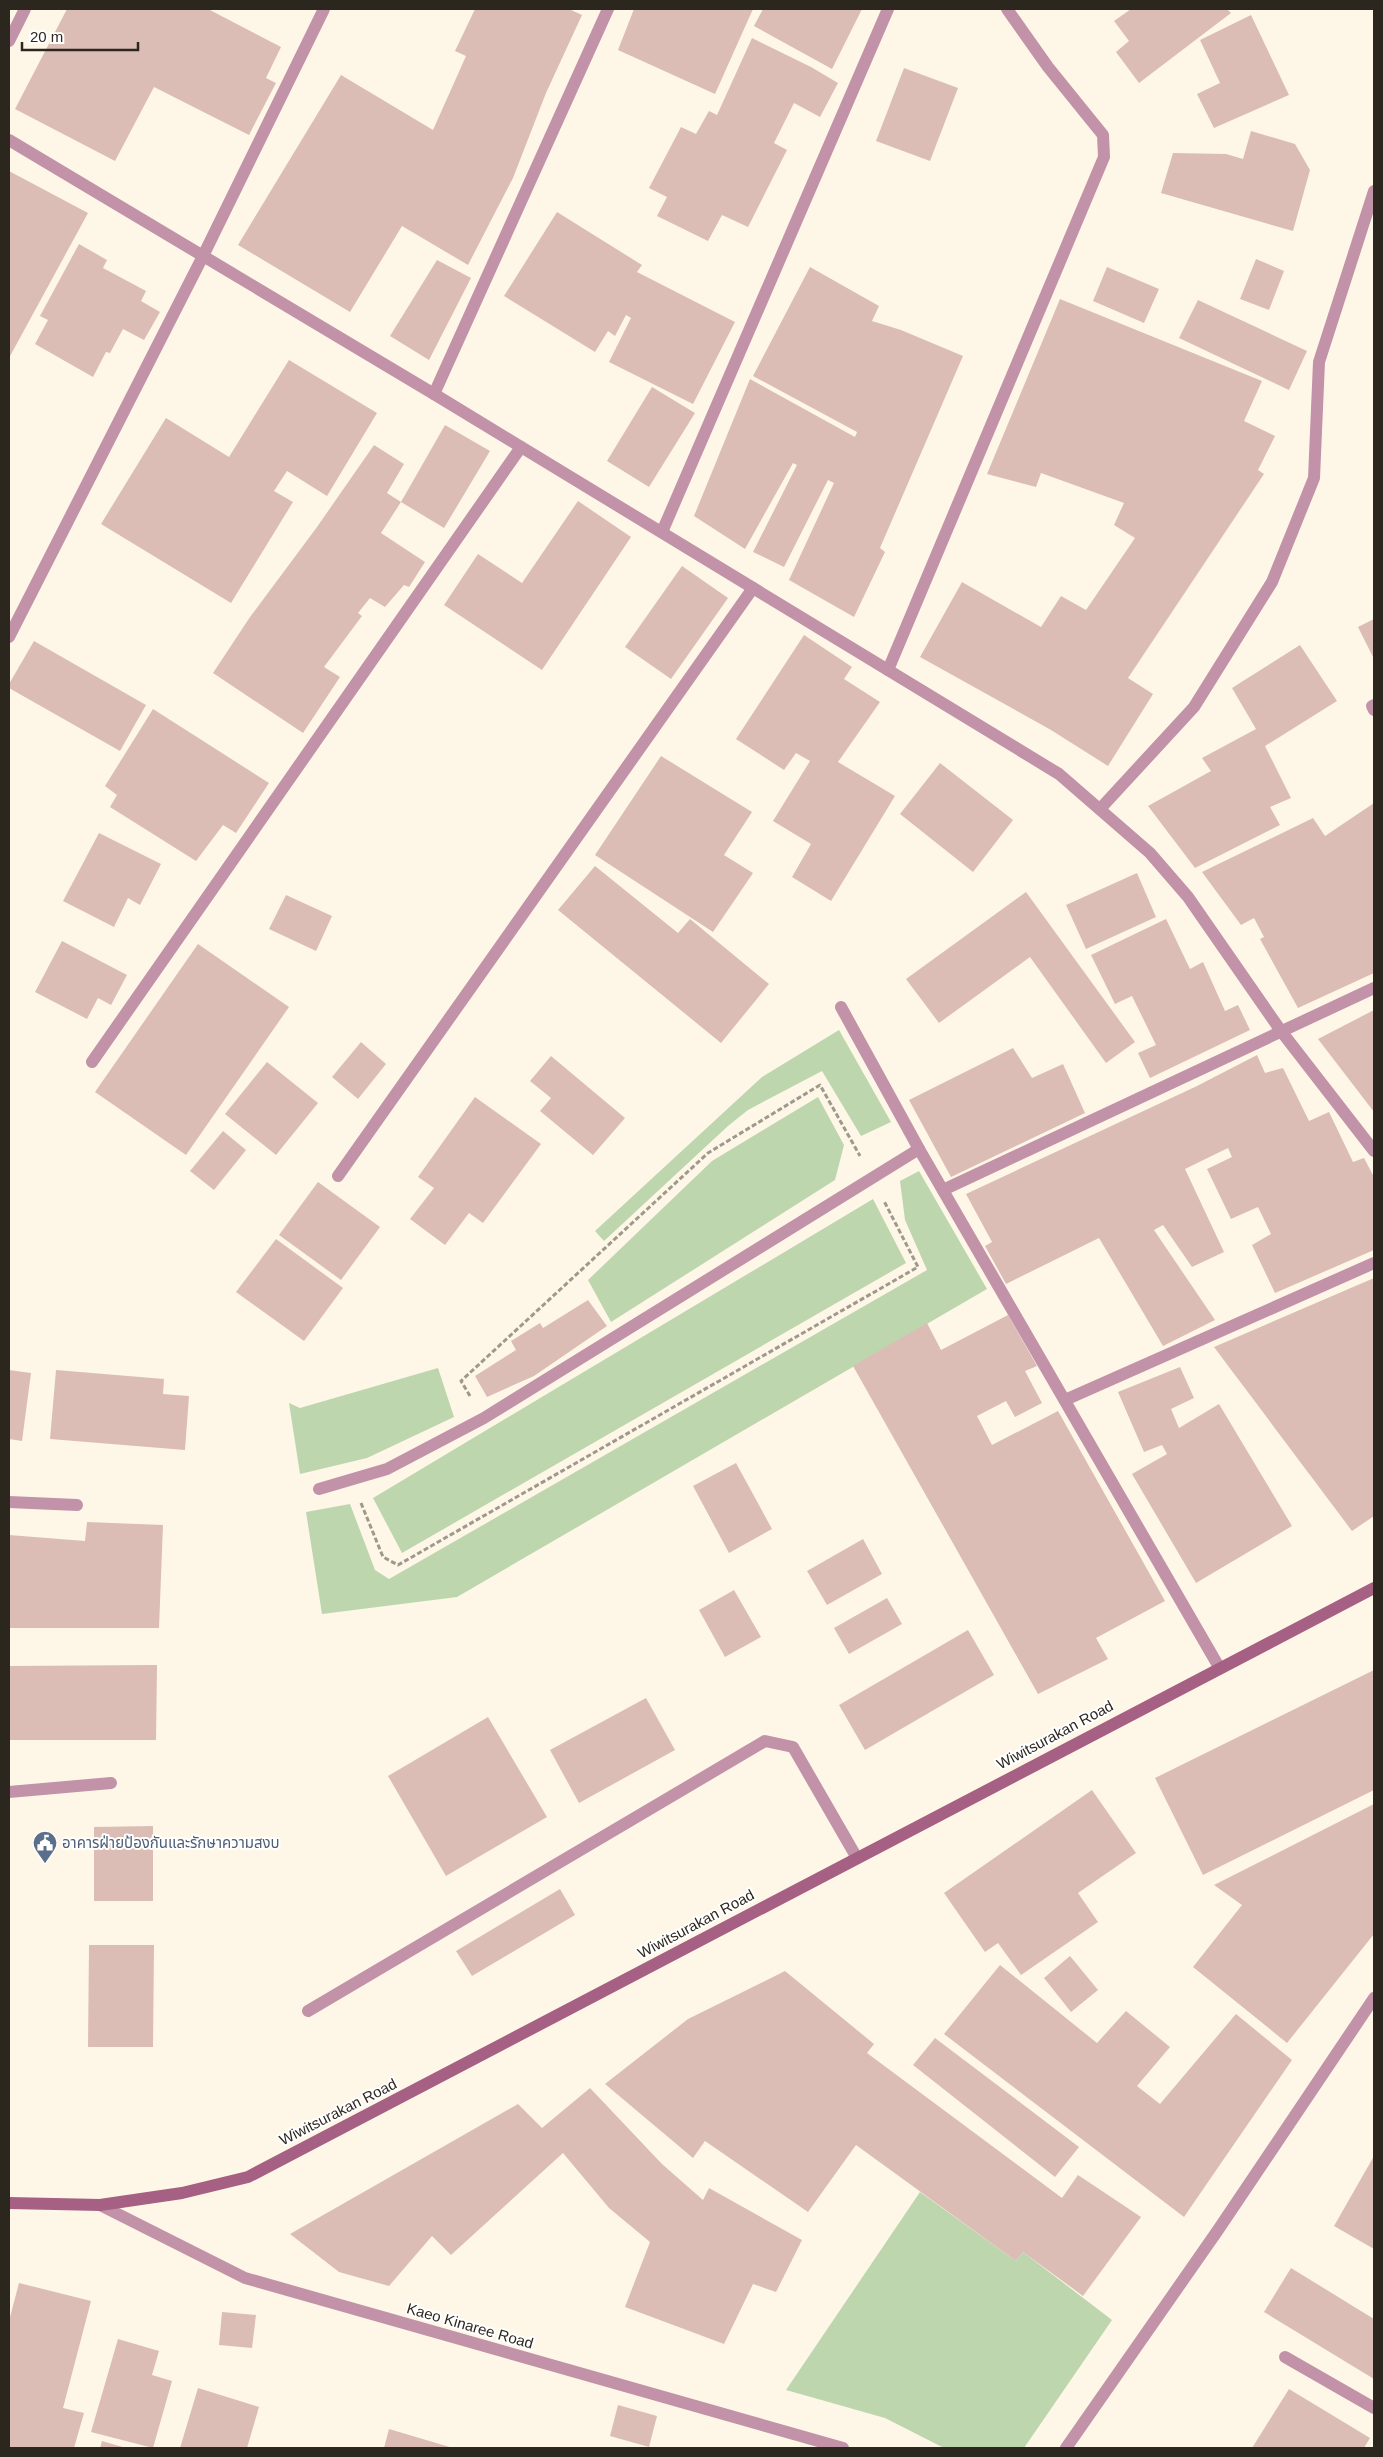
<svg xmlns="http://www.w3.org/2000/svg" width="1383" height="2457" viewBox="0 0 1383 2457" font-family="Helvetica,'Noto Sans Thai',sans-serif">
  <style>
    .green { fill: #bdd6ae }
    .building { fill: #dbbdb6 }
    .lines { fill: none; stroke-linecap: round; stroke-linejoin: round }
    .path { stroke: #9f998c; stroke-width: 3; stroke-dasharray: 5 2.5; stroke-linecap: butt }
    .service { stroke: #c292a9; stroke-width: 12 }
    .minor { stroke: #c292a9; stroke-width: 12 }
    .tertiary { stroke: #c292a9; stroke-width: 12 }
    .secondary { stroke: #a56083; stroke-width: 12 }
    .labels { text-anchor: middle; stroke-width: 4; stroke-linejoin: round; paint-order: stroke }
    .street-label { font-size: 15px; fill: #2c271e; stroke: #fff }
    .service-label { font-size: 15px; fill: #4e5e75; stroke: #fff; text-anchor: start }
  </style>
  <rect width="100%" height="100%" fill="#fef7e7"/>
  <g class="green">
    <path d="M839,1030L891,1122L861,1136L822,1071L748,1110L728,1126L604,1241L595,1231L762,1077Z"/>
    <path d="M818,1097L844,1145L835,1180L611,1322L588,1280L712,1161Z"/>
    <path d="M919,1171L987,1289L457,1597L322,1614L306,1512L350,1504L375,1570L389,1579L927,1270L905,1220L900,1181Z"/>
    <path d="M873,1199L906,1263L402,1553L373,1498Z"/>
    <path d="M438,1368L454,1417L367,1458L300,1474L289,1403L300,1408Z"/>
    <path d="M920,2192L1016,2261L1023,2252L1112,2320L1024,2448H944L885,2418L786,2390Z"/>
  </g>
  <g class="building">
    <path d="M67,9H208L281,47L266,78L276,83L249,135L154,87L115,161L15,109Z"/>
    <path d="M475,9H569L582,15L546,93L513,178L468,265L402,226L350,312L238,245L341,75L433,130L466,56L455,51Z"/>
    <path d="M634,9H753L715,94L618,50Z"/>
    <path d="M763,9H862L832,69L754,26Z"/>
    <path d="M1131,9H1227L1231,13L1139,83L1116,52L1129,41L1114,21Z"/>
    <path d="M1251,15L1289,95L1214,128L1197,94L1220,83L1200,40Z"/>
    <path d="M752,38L811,67L838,83L820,117L794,103L774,143L787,150L748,227L722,215L708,241L657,216L667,197L649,188L681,127L696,134L709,111L717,115Z"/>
    <path d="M904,68L958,88L930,161L876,141Z"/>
    <path d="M1251,131L1295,144L1310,170L1293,231L1161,193L1173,153L1226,154L1243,159Z"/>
    <path d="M9,171L88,213L9,358Z"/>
    <path d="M557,212L642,265L637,272L735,322L693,404L609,362L631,318L626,315L615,336L608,331L595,352L504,296Z"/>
    <path d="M79,244L107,260L103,268L146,291L141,301L160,312L144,340L123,329L110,353L106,352L93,377L35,344L48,320L40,316Z"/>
    <path d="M1256,259L1284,271L1269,310L1240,299Z"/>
    <path d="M437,260L471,278L429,360L390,336Z"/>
    <path d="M810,267L879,306L872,321L901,330L963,356L880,548L885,552L854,617L789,580L834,483L828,480L784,567L753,552L797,465L793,463L745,549L694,516L750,379L855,437L857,432L753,376Z"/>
    <path d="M1107,267L1159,289L1144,323L1093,301Z"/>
    <path d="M1060,299L1262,381L1244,421L1275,436L1258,470L1264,474L1128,678L1153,694L1108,766L1051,730L920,657L962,582L1041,627L1061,596L1086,610L1135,538L1114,525L1124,503L1041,473L1036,487L987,474Z"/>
    <path d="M1198,300L1307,351L1289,390L1179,338Z"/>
    <path d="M289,360L377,413L327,496L287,471L274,491L293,502L231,603L101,524L166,418L229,457Z"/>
    <path d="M652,387L695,413L649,487L607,461Z"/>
    <path d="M445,425L490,451L444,528L401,502Z"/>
    <path d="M374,445L404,464L387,493L401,502L381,533L425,562L409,587L404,585L385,607L370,598L358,613L362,616L324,667L340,677L303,733L213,673L250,617L317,527Z"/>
    <path d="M578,501L631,537L542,670L444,605L478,554L522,583Z"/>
    <path d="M682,566L728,598L671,679L625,647Z"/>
    <path d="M1374,619V659L1358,627Z"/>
    <path d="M804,635L852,667L844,679L880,702L838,762L895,796L831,901L792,877L811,844L773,821L810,761L796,753L784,770L736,739Z"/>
    <path d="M34,641L146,705L120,751L9,688V684Z"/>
    <path d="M1300,645L1337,701L1265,746L1291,798L1270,807L1280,825L1195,868L1148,806L1211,771L1202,758L1256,729L1232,688Z"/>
    <path d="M153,709L269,783L236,833L223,825L196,861L110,807L117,795L105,786Z"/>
    <path d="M661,756L752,812L724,855L753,873L713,932L595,855Z"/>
    <path d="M940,763L1013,820L973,872L900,814Z"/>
    <path d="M1374,803V973L1298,1008L1260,939L1264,937L1254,918L1241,925L1202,872L1313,818L1325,836Z"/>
    <path d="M99,833L161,864L140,905L128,898L114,927L63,901Z"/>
    <path d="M595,866L678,933L690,919L769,984L721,1043L558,910Z"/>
    <path d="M1137,873L1156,917L1086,949L1066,905Z"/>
    <path d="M1026,892L1135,1042L1106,1063L1030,957L939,1023L906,979Z"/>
    <path d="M286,895L332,916L316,951L269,929Z"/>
    <path d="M1166,919L1190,969L1203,962L1225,1011L1238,1005L1250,1030L1150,1078L1138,1053L1156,1045L1132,996L1115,1004L1091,955Z"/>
    <path d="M62,941L127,975L111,1005L98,998L87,1019L35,992Z"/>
    <path d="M198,944L289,1007L186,1155L95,1092Z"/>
    <path d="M1374,1010V1112L1318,1039Z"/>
    <path d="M361,1042L386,1064L358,1099L332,1077Z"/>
    <path d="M1013,1048L1032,1078L1063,1064L1085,1113L951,1177L909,1100Z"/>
    <path d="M1257,1055L1265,1073L1283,1068L1309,1121L1329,1112L1353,1162L1364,1158L1374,1177V1250L1275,1293L1252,1245L1271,1234L1258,1207L1231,1219L1207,1169L1232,1157L1228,1148L1185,1169L1224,1252L1192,1267L1163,1225L1154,1230L1215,1320L1163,1346L1099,1238L1006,1284L985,1246L992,1242L966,1194L1197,1086Z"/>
    <path d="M551,1056L625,1118L593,1155L540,1111L551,1098L530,1081Z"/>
    <path d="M267,1062L318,1103L276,1155L225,1114Z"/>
    <path d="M475,1097L541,1144L483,1223L469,1213L445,1245L410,1219L434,1188L418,1177Z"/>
    <path d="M223,1131L246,1150L214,1190L190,1171Z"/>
    <path d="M318,1182L380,1227L341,1280L279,1235Z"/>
    <path d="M276,1239L343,1288L304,1341L236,1292Z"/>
    <path d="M1374,1278V1516L1352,1531L1214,1347Z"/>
    <path d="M588,1300L607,1326L534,1376L487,1397L475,1376L516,1350L511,1341L540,1323L543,1328Z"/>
    <path d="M1008,1315L1037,1366L1025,1371L1042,1403L1015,1417L1006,1401L977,1416L992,1445L1058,1411L1165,1601L1096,1638L1108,1659L1038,1694L853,1366L927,1323L941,1350Z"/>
    <path d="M1180,1367L1194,1398L1171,1409L1179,1428L1219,1404L1292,1526L1196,1583L1132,1474L1167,1454L1162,1445L1144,1452L1118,1392Z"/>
    <path d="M9,1370L31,1373L22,1441L9,1439Z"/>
    <path d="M56,1370L164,1379L163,1394L189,1396L185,1450L50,1439Z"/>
    <path d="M736,1463L772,1529L729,1553L693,1486Z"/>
    <path d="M87,1522L163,1525L159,1628H9V1535L85,1541Z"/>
    <path d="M863,1539L882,1574L827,1605L807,1571Z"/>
    <path d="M734,1590L761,1637L725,1657L699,1610Z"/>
    <path d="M887,1598L902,1624L849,1654L834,1628Z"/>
    <path d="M968,1630L994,1675L865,1750L839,1705Z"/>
    <path d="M157,1665L156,1740H9V1666Z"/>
    <path d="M1374,1670V1790L1203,1875L1155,1778Z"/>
    <path d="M646,1698L675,1750L579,1803L550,1750Z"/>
    <path d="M488,1717L547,1817L446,1876L388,1776Z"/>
    <path d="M1092,1790L1136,1853L1078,1893L1098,1922L1021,1975L998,1943L985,1952L944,1893Z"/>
    <path d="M1374,1804V1934L1287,2043L1193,1967L1242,1905L1214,1885Z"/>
    <path d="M153,1826V1901H94V1827Z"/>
    <path d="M560,1889L575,1915L472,1976L456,1951Z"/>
    <path d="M89,1945H154L153,2047H88Z"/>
    <path d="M1070,1956L1098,1990L1071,2012L1044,1978Z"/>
    <path d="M1000,1965L1097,2043L1126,2011L1170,2047L1137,2086L1160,2104L1236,2014L1292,2060L1184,2217L944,2034Z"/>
    <path d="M785,1971L874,2044L867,2053L1062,2198L1078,2175L1141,2217L1083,2296L1023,2252L1016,2261L856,2145L808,2212L705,2141L693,2158L605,2084L688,2019Z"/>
    <path d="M935,2038L1079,2147L1055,2177L913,2065Z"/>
    <path d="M590,2088L662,2164L703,2200L709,2188L802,2240L776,2292L753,2284L724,2344L625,2307L650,2242L609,2208L563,2153L451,2255L432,2236L389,2286L339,2272L290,2234L518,2104L542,2128Z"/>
    <path d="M1374,2156V2249L1334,2226Z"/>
    <path d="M1291,2268L1374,2319V2379L1264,2312Z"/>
    <path d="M19,2283L91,2301L63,2408L84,2413L74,2448H9V2321Z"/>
    <path d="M222,2312L256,2315L252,2348L219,2345Z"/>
    <path d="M118,2339L159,2351L152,2375L172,2381L153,2448L91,2432Z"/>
    <path d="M198,2388L259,2407L247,2448H180Z"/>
    <path d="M1289,2389L1370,2438L1364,2448H1252Z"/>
    <path d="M618,2405L657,2416L649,2447L610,2436Z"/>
    <path d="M389,2429L453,2448H384Z"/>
    <path d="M102,2441L126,2448H100Z"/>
  </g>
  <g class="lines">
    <g class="path">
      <path d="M470,1396L461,1381L708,1153L820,1085L860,1156"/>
      <path d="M361,1503L383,1557L398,1565L918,1267L884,1201"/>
    </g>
    <g class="service">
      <path d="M841,1007L919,1149L1219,1667"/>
      <path d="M319,1489L387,1469L484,1418L919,1149"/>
      <path d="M9,1792L111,1783"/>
      <path d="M308,2011L765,1741L793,1747L857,1858"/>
      <path d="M1285,2357L1374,2408"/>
    </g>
    <g class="minor">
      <path d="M9,41L25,9"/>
      <path d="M9,140L434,394L1059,774L1150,853L1188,897L1281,1031L1374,1151"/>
      <path d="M434,394L608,9"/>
      <path d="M662,532L888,9"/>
      <path d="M9,637L203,256L324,9"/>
      <path d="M888,670L1104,157L1103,135L1048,67L1007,9"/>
      <path d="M1374,705L1372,706L1374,710"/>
      <path d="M1100,809L1194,707L1272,582L1314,478L1319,362L1374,191"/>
      <path d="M92,1062L521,447"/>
      <path d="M338,1176L753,588"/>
      <path d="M943,1190L1374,988"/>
      <path d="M1065,1400L1374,1263"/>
      <path d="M9,1502L77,1505"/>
      <path d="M1066,2448L1218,2230L1374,1998"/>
    </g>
    <path class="tertiary" d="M100,2205L245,2278L843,2448"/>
    <path class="secondary" d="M9,2203L100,2205L182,2193L248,2177L1374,1588"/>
  </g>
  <defs>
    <symbol id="civic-pin" viewBox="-11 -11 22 30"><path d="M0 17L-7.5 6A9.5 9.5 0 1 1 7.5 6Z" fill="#5c6f8a" stroke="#fff"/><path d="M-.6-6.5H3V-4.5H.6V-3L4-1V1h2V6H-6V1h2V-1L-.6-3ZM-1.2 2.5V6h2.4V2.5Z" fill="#fff"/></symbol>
  </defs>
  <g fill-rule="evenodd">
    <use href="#civic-pin" x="31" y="1829" width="28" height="38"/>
  </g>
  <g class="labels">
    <g class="street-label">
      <text transform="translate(1055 1735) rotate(-28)" y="5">Wiwitsurakan Road</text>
      <text transform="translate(696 1924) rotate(-28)" y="5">Wiwitsurakan Road</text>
      <text transform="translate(338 2112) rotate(-27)" y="5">Wiwitsurakan Road</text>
      <text transform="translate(470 2326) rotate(16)" y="5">Kaeo Kinaree Road</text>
    </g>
    <g class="service-label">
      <text x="62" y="1848">อาคารฝ่ายป้องกันและรักษาความสงบ</text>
    </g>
  </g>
  <rect width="1383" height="2457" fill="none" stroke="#2c271e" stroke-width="20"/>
  <path d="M22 42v8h116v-8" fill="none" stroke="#2c271e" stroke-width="2.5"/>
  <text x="30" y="42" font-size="15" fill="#2c271e" stroke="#ffffff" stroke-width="4" paint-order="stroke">20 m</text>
</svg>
